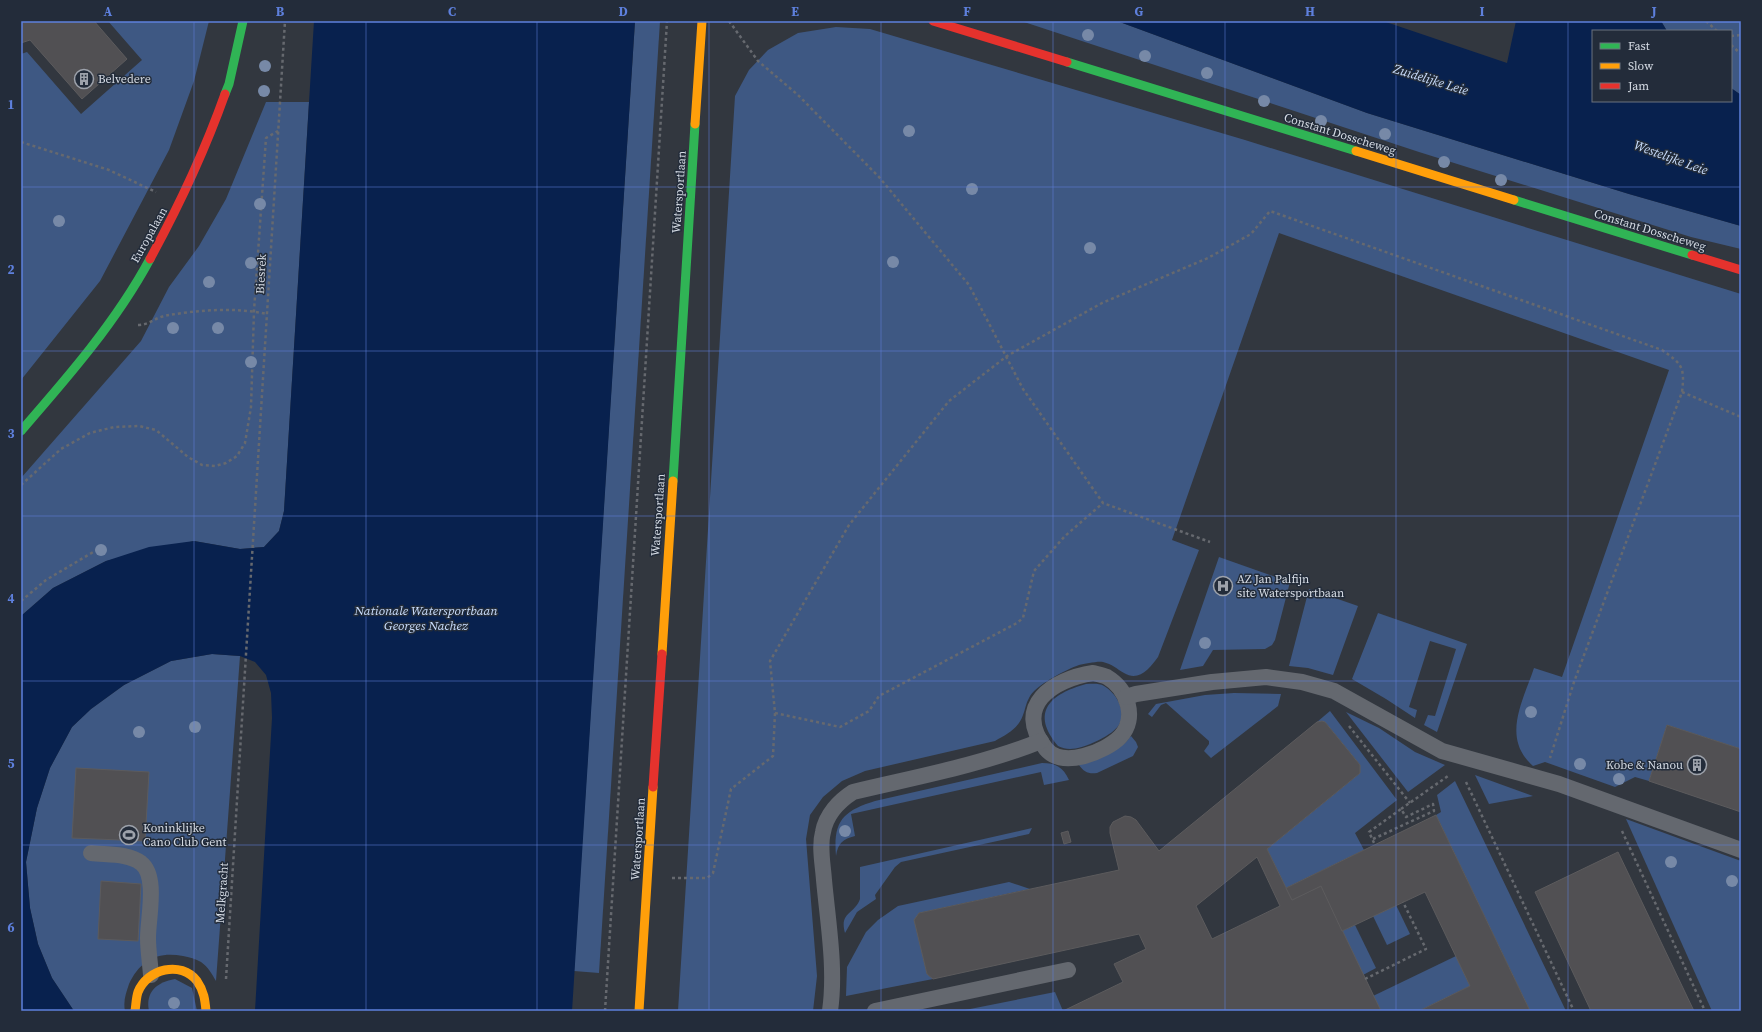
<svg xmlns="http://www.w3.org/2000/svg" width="1762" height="1032" viewBox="0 0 1762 1032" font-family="'Source Serif 4',serif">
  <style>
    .green { fill: #3e5883 }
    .water { fill: #08214e }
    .building { fill: #515053; stroke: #5c5b5d; fill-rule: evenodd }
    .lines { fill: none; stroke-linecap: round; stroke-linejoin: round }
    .path { stroke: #66696f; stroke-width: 2.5; stroke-dasharray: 3 3; stroke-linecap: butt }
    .lane { stroke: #64686f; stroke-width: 16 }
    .fast { stroke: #30b455; stroke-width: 9 }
    .slow { stroke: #ff9f0a; stroke-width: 9 }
    .jam { stroke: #e5322d; stroke-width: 9 }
    .tree { fill: #7789a7 }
    .grid { fill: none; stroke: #5e80dd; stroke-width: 1; stroke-opacity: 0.55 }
    .labels { text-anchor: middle; stroke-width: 3; stroke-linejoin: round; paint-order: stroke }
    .poi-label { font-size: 12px; fill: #d6dce5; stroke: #232c3a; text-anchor: start }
    .street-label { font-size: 12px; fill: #d6dce5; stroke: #232c3a }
    .water-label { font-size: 13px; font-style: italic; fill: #cadefe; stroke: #232c3a }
    .neatline { fill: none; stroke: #5e80dd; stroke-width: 1.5 }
    .grid-label { font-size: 13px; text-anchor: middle; font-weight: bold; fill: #5e80dd }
  </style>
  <rect width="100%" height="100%" fill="#32373f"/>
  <g class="green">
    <path d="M108,21H209L194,81L169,150L100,281L21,380V54L27,52L81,114L142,60Z"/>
    <path d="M635,21H660L599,973L574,971Z"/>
    <path d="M1021,21H1117L1367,113L1629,194L1741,226V249L1691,237L1419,152Z"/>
    <path d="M1661,21H1741V95L1731,88V31H1667Z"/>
    <path d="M836,27L870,29L1245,140L1741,294V749L1667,725L1649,781L1635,777L1615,787L1545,762L1533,766C1501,738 1523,701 1534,668L1562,677L1669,370L1279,233L1172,540L1199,550L1158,657C1150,668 1139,682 1124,673C1117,669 1112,664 1103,662C1097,661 1085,664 1079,665C1067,669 1034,686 1029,698C1026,703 1025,710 1023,715C1018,729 1007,734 995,741L865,771L842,781L823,797L810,815L806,839L817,976L813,1011H678L735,96L749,70L768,50L798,33Z"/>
    <path d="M266,102H309L284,511L279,531L264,547L240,549L194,541L106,561L53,588L21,616V478L141,341L169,287L199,246L226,199Z"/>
    <path d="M1219,557L1290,582L1275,640L1272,645L1265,649L1213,650L1203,666L1180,670Z"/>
    <path d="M1309,589L1358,606L1333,675L1308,668L1289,666Z"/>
    <path d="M1378,613L1467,644L1437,732L1424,725L1428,715L1435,716L1456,649L1430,641L1409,707L1417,710L1415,718L1386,699L1352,679Z"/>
    <path d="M212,654L240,656L216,981C212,974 208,967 201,962C196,959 189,957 183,956C158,951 140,960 129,984C126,993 123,1001 125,1011H74L52,978L38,944L30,908L26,862L37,808L50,768L72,727L91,709L124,685L171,661Z"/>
    <path d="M1086,684C1092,684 1099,683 1104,686C1116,693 1126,710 1120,723C1115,735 1083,749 1070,749C1066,749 1062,748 1058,746C1030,712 1050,694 1086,684Z"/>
    <path d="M1234,693L1281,694L1278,706L1211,758L1204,751L1209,744V741L1166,703L1161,705L1152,717L1148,714L1156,704L1205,695Z"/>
    <path d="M1330,711L1397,800L1355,833L1364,850L1286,888L1267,849L1360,773V765L1325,722H1317Z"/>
    <path d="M1346,712L1379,728L1415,752L1445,765L1408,792Z"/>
    <path d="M1131,736L1136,742L1138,747L1133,756L1097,773C1088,774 1084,772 1079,765L1125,743Z"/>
    <path d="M1042,763C1056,763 1063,767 1069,780L1044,785L1041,772L851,814L855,836C843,839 838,843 836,856C833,821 843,811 875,801Z"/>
    <path d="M1475,775L1533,796L1489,804Z"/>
    <path d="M1455,781L1566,1011H1530L1436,815L1441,812L1437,795Z"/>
    <path d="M1626,819L1741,861V1011H1712Z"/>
    <path d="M1032,828L1029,834L901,862L895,867L875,895L876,899L857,912L845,933C839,912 855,914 860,899V867Z"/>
    <path d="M1009,882L1030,889L919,913L915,920L927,974L933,979L846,996L847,967L866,932L878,920L898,906Z"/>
    <path d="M1396,905L1410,934L1387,945L1373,916Z"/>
    <path d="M1355,925L1376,968L1363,975L1342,931Z"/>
    <path d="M1456,956L1470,986L1419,1011H1381L1373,996Z"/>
    <path d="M175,979L192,988L197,1011H149C145,992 157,982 175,979Z"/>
    <path d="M1055,992L1063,1011H960Z"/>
  </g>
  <g class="water">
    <path d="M314,21H635L572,1011H255L272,718L271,693L266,675L255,662L240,656L212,654L171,661L124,685L91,709L72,727L50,768L37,808L26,862L30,908L38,944L52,978L74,1011H21V616L53,588L106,561L149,547L194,541L240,549L264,547L279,531L284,511Z"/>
    <path d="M1117,21H1383L1507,63L1516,21H1661L1667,31H1593V101H1731V88L1741,95V226L1629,194L1367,113Z"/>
  </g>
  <g class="building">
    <path d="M21,21H94L127,59L82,99L30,40L21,43Z"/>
    <path d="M1322,721L1325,722L1360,765V773L1267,849L1292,900L1321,886L1381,1011H1063L1123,982L1114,964L1146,949L1139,934L933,979L927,974L914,920L919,913L1119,870L1110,833V827L1113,822L1125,816L1131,817L1136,820L1159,851L1317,722ZM1257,857L1280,906L1212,939L1196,906Z"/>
    <path d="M1667,725L1741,749V812L1649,781Z"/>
    <path d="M76,768L149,772L145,841L72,838Z"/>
    <path d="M1436,815L1530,1011H1419L1470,986L1425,892L1342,931L1321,886L1292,900L1286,888Z"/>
    <path d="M1068,831L1071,842L1064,844L1061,833Z"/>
    <path d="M1618,852L1694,1011H1591L1535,892Z"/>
    <path d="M101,881L141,884L138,941L98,939Z"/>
  </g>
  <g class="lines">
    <g class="path">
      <path d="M729,21L758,61L798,95L879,177L969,285L1023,389L1103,503L1210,542"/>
      <path d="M1706,21L1717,31"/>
      <path d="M1731,36L1741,35"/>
      <path d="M1731,45L1741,54"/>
      <path d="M21,142L109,170L156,192"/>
      <path d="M138,325C149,325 155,318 164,316C196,310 236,307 267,314"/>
      <path d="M1682,392L1741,417"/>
      <path d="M21,485L61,449L90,433L114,427L139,426L156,430L188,457L202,465L215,466L226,463L237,456L245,443L251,407L254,311L266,138L278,131"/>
      <path d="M21,601L46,580L105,545"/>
      <path d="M775,713L840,727L869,711L879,696L1017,623L1023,618L1034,571L1065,536L1103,503"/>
      <path d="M1349,726L1410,803"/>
      <path d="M1466,782L1574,1011"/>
      <path d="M1401,809L1448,776"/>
      <path d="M1622,831L1705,1011"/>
      <path d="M1373,839L1434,811L1433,804L1406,817L1401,809L1369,832L1375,845"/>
      <path d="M672,878H707L713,873L731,789L773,756L775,713L770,661L849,525L949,401L1007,356L1102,303L1208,258L1251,234L1270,211L1662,350C1682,364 1685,367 1682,392L1574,682L1550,758"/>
      <path d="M226,979L285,21"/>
      <path d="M1365,979L1426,949L1403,902"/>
      <path d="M605,1011L667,21"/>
    </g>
    <g class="lane">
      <path d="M1093,673C1097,674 1103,675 1107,677C1127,689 1138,718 1120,737C1105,752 1063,769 1046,749C1012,706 1053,679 1093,673Z"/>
      <path d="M1126,697L1136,694L1212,682L1266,677L1302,682L1334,691L1442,751L1559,784L1741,850"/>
      <path d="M91,853C106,855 129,853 141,863C158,876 148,918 148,938C148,950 150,962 151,975"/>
      <path d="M830,1011C836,969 828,923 824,880C823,865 819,847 823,832C826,815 839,801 853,792C916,777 981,765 1041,741"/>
      <path d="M875,1011L1068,970"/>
    </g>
    <g class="fast">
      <path d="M1067,62L1356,151"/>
      <path d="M225,94L229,84L243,21"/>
      <path d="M1514,200L1692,255"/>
      <path d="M21,431C68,377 116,322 150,259"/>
      <path d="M673,481L695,124"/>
    </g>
    <g class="slow">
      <path d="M695,124L702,21"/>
      <path d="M1356,151L1514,200"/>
      <path d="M662,654L673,481"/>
      <path d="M135,1011C136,1005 136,998 138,992C147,969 181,960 197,981C204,991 205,1000 206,1011"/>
      <path d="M639,1011L653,787"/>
    </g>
    <g class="jam">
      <path d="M933,21L1067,62"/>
      <path d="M1692,255L1741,270"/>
      <path d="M150,259C180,204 204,153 225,94"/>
      <path d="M653,787L662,654"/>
    </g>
  </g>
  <g class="tree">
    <circle cx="1088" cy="35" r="6"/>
    <circle cx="1145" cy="56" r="6"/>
    <circle cx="265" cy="66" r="6"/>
    <circle cx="1207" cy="73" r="6"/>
    <circle cx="264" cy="91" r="6"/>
    <circle cx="1264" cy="101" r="6"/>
    <circle cx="1321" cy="121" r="6"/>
    <circle cx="909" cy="131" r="6"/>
    <circle cx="1385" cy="134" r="6"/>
    <circle cx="1444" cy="162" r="6"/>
    <circle cx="1501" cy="180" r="6"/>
    <circle cx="972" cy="189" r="6"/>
    <circle cx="260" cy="204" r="6"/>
    <circle cx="59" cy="221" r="6"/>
    <circle cx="1090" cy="248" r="6"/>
    <circle cx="893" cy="262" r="6"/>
    <circle cx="251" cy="263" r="6"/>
    <circle cx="209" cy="282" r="6"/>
    <circle cx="173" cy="328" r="6"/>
    <circle cx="218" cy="328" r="6"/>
    <circle cx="251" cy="362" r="6"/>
    <circle cx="101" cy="550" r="6"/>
    <circle cx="1205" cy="643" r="6"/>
    <circle cx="1531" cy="712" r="6"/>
    <circle cx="195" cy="727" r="6"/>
    <circle cx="139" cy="732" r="6"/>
    <circle cx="1580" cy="764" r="6"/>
    <circle cx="1619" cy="779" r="6"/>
    <circle cx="845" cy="831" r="6"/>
    <circle cx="1671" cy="862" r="6"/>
    <circle cx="1732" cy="881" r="6"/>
    <circle cx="174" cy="1003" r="6"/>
  </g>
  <path class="grid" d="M194,21V1011M366,21V1011M537,21V1011M709,21V1011M881,21V1011M1053,21V1011M1225,21V1011M1396,21V1011M1568,21V1011M21,187H1741M21,351H1741M21,516H1741M21,681H1741M21,845H1741"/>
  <defs>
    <symbol id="building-ring" viewBox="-11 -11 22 22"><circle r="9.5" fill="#232c3a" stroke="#9da2ab" stroke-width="1.5"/><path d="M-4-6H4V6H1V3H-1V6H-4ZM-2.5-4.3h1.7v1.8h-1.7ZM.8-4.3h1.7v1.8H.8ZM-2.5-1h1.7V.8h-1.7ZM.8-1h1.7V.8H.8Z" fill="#9da2ab"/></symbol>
    <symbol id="hospital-ring" viewBox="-11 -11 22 22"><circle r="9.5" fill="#232c3a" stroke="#9da2ab" stroke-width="1.5"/><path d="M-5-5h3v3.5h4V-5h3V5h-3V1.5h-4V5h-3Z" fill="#9da2ab"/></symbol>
    <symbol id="stadium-ring" viewBox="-11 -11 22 22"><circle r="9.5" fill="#232c3a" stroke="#9da2ab" stroke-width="1.5"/><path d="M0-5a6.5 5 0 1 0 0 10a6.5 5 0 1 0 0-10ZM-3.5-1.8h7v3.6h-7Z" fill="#9da2ab"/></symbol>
  </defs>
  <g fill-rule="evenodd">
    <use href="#building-ring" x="73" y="68" width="22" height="22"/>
    <use href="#hospital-ring" x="1212" y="575" width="22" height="22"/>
    <use href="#building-ring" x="1686" y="754" width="22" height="22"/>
    <use href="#stadium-ring" x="118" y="824" width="22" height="22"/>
  </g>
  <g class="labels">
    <g class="poi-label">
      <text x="98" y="83">Belvedere</text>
      <text x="1237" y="583">AZ Jan Palfijn<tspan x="1237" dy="14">site Watersportbaan</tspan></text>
      <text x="1683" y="769" text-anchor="end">Kobe &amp; Nanou</text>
      <text x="143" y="832">Koninklijke<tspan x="143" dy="14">Cano Club Gent</tspan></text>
    </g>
    <g class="street-label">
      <text transform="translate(1340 134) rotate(17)" y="4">Constant Dosscheweg</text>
      <text transform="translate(679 192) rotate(-86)" y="4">Watersportlaan</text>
      <text transform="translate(1650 230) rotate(17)" y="4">Constant Dosscheweg</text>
      <text transform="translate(149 235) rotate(-61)" y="4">Europalaan</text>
      <text transform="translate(261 274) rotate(-87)" y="4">Biesrek</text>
      <text transform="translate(658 515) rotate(-86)" y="4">Watersportlaan</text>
      <text transform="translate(638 839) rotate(-86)" y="4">Watersportlaan</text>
      <text transform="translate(222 893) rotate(-86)" y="4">Melkgracht</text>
    </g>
    <g class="water-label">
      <text transform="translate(1431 79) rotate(17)" y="5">Zuidelijke Leie</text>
      <text transform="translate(1671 157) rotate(20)" y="5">Westelijke Leie</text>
      <text x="426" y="615">Nationale Watersportbaan<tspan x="426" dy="15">Georges Nachez</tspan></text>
    </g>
  </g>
  <rect width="1762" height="1032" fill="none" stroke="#232c3a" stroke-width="44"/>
  <rect x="1592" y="30" width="140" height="72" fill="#232c3a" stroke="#6b727e"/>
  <rect x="1600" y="43" width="20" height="6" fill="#30b455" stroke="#6b727e"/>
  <text x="1628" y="50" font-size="12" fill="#d6dce5">Fast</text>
  <rect x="1600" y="63" width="20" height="6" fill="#ff9f0a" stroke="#6b727e"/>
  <text x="1628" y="70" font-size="12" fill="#d6dce5">Slow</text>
  <rect x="1600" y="83" width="20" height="6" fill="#e5322d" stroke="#6b727e"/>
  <text x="1628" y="90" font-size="12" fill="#d6dce5">Jam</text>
  <rect x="22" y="22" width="1718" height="988" class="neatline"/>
  <g class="grid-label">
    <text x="108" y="16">A</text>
    <text x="280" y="16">B</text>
    <text x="452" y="16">C</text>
    <text x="623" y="16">D</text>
    <text x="795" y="16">E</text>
    <text x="967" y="16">F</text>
    <text x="1139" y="16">G</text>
    <text x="1310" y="16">H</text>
    <text x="1482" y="16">I</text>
    <text x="1654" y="16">J</text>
    <text x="11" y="109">1</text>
    <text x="11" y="274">2</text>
    <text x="11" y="438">3</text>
    <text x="11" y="603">4</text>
    <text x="11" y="768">5</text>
    <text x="11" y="932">6</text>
  </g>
</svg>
